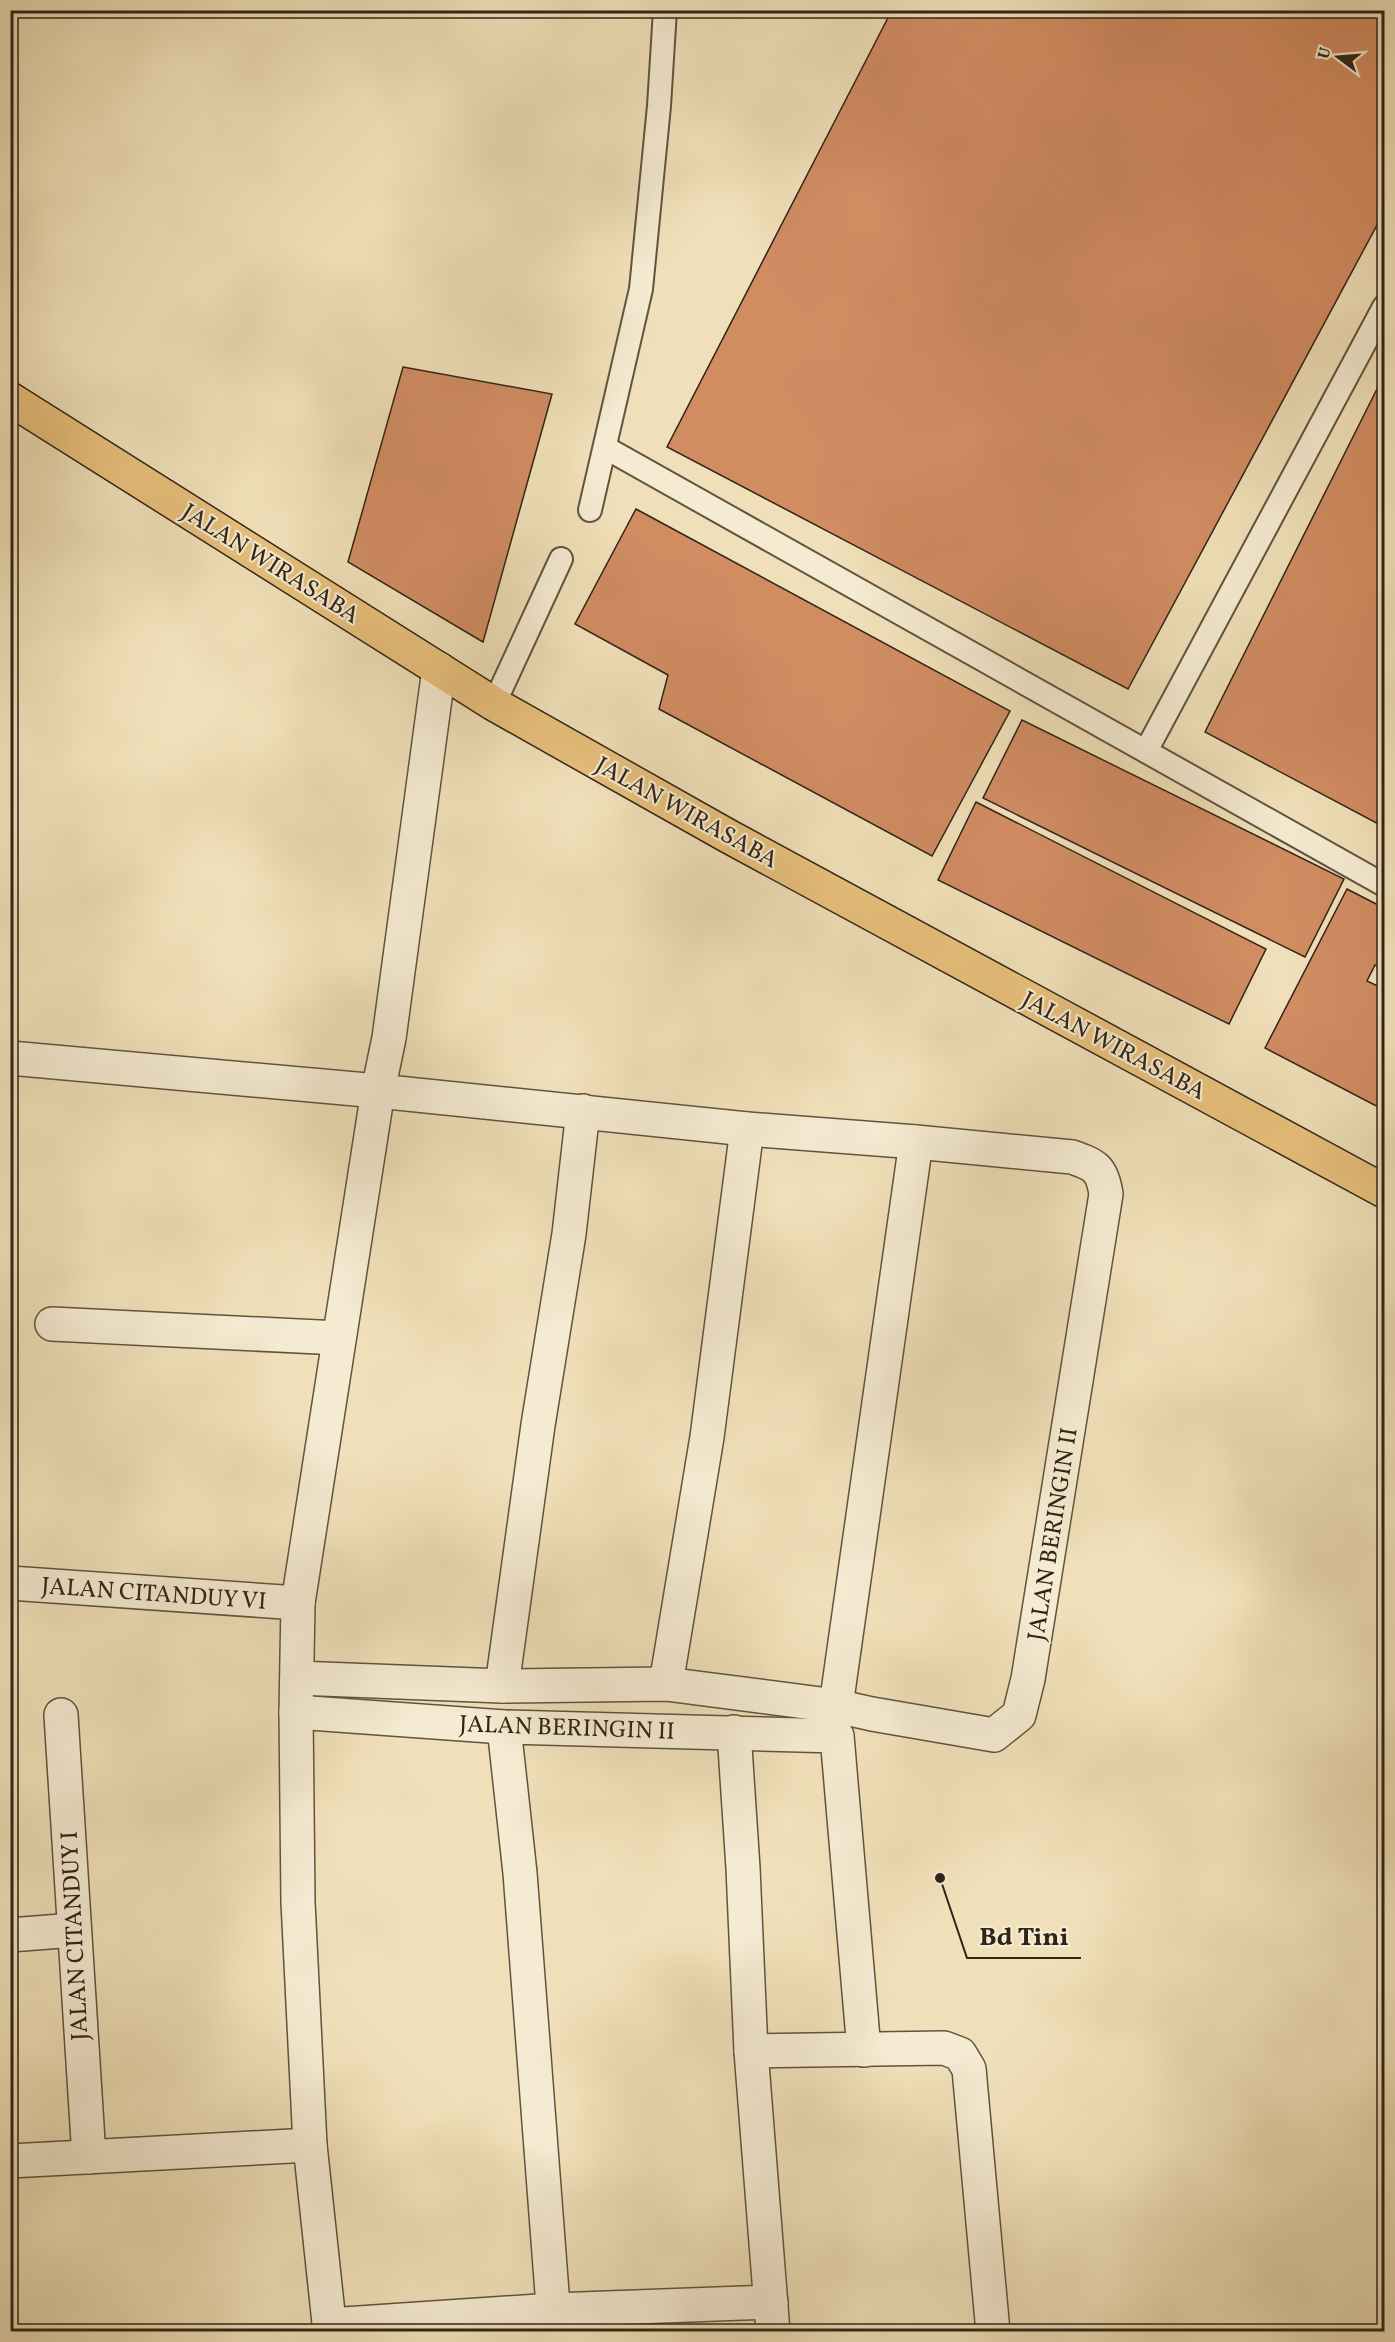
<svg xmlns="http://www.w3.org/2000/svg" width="1395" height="2342" viewBox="0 0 1395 2342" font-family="Vollkorn,serif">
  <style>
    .building { fill: #d18c62; stroke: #302417; stroke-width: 1.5 }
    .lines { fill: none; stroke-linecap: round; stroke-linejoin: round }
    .lane-casing { stroke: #605340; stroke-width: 26 }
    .street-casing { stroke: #605340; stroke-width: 36 }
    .primary-casing { stroke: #302417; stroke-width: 36 }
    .lane { stroke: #f5ebd2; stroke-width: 22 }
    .street { stroke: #f5ebd2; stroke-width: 33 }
    .primary { stroke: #e8c07c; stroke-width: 33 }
    .labels { text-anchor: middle; stroke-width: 4.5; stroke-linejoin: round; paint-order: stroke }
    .street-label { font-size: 24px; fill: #302417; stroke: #f5ebd2 }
    .leader { fill: none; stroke: #302417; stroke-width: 2 }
    .callout-dot { fill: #302417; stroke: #f5ebd2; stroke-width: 2 }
    .callout-label { font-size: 26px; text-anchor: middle; font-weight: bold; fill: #302417; stroke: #f5ebd2; stroke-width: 4.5; stroke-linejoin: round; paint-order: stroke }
  </style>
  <rect width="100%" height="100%" fill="#f0e0b9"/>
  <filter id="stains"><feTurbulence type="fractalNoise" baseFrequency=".00333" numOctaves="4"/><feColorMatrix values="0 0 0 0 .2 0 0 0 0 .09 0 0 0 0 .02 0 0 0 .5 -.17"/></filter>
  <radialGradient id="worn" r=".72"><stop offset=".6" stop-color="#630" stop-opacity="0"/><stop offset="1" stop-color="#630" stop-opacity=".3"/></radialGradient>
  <g class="building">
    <path d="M892,10H1384V212L1128,689L667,447Z"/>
    <path d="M403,367L552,394L483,642L348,562Z"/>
    <path d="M1384,375V827L1205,732Z"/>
    <path d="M636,509L1010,711L932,856L659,709L668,675L575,624Z"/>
    <path d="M1022,720L1344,879L1305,957L983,798Z"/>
    <path d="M976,802L1266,949L1229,1024L938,880Z"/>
    <path d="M1347,889L1384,908V970L1375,965L1367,981L1384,989V1110L1265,1048Z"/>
  </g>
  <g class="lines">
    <defs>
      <g id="lane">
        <path d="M606,448L1384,885"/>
        <path d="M590,510L641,289L659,106L665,10"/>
        <path d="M494,704L561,559"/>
        <path d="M1146,751L1384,307"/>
      </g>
      <g id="street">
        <path d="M10,1058L378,1091L747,1129L916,1142L1072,1157C1095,1165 1102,1168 1106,1194L1028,1679L1019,1715L994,1735L872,1714L836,1706L666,1684L502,1686L297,1678"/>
        <path d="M52,1324L339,1338"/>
        <path d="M10,1583L298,1603"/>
        <path d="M666,1684L707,1437L747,1129"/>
        <path d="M502,1686L538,1425L569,1234L583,1111"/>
        <path d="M836,1706L916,1142"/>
        <path d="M296,1712L504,1727L837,1736L864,2050"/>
        <path d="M61,1715L89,2157"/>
        <path d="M504,1727L520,1873L555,2332"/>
        <path d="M734,1732L743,1868L751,2051L773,2332"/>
        <path d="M10,1935L74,1930"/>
        <path d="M751,2051L944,2048L960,2054L969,2069L993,2332"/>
        <path d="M10,2161L310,2145"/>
        <path d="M329,2325L553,2310L771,2302"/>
        <path d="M330,2332L310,2145L298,1902L296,1712L298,1603L378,1091L389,1038L439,669"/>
      </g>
      <path id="primary" d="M10,399L494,704L728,836L1384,1191"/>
    </defs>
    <use href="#lane" class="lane-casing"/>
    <use href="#street" class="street-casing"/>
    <use href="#primary" class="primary-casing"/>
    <use href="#lane" class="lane"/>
    <use href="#street" class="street"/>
    <use href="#primary" class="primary"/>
  </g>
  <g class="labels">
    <g class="street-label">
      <text transform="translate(271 563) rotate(32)" y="8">JALAN WIRASABA</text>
      <text transform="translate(687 812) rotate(29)" y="8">JALAN WIRASABA</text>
      <text transform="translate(1114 1045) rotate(28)" y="8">JALAN WIRASABA</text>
      <text transform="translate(1052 1534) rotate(-81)" y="8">JALAN BERINGIN II</text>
      <text transform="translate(154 1593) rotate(4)" y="8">JALAN CITANDUY VI</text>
      <text transform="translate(567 1727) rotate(2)" y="8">JALAN BERINGIN II</text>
      <text transform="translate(74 1936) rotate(-93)" y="8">JALAN CITANDUY I</text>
    </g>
  </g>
  <path class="leader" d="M940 1878L967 1958H1081"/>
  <circle class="callout-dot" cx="940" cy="1878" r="6"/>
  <g class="callout-label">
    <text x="1024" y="1945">Bd Tini</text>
  </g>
  <rect width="1395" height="2342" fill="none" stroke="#f0e0b9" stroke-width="36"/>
  <rect x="12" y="12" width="1371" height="2318" fill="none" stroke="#302417" stroke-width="3"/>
  <rect x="18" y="18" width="1359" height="2306" fill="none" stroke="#302417" stroke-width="1.5"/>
  <g transform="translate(1338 57) rotate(286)" stroke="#f5ebd2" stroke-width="4.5" paint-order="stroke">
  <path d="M0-4.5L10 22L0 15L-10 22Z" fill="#302417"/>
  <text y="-9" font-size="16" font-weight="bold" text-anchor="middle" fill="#302417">U</text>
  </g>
  <rect width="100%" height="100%" filter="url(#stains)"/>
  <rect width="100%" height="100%" fill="url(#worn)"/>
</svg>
